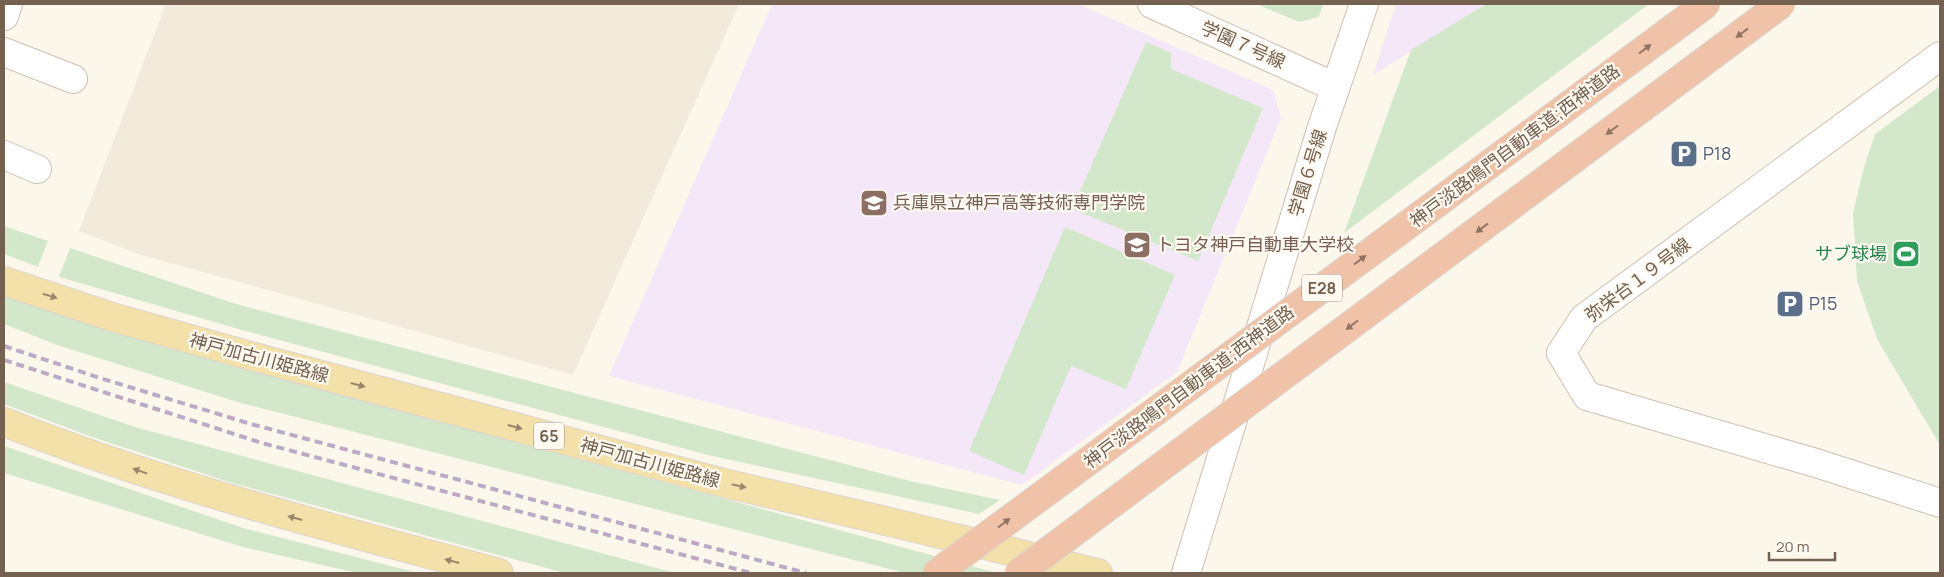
<svg xmlns="http://www.w3.org/2000/svg" width="1944" height="577" viewBox="0 0 1944 577" font-family="Manrope,'Noto Sans JP',sans-serif">
  <style>
    .residential { fill: #f2eada }
    .education { fill: #f4e7f8 }
    .green { fill: #d3e8ca }
    .lines { fill: none; stroke-linecap: round; stroke-linejoin: round }
    .minor-casing { stroke: #cdc0b1; stroke-width: 30 }
    .major-casing { stroke: #dbd6d2; stroke-width: 30 }
    .minor { stroke: #fff; stroke-width: 28 }
    .major { stroke: #f4e0a9; stroke-width: 28 }
    .rail { stroke: #bba9c5; stroke-width: 4; stroke-dasharray: 8 5; stroke-linecap: butt }
    .highway-bridge-casing { stroke: #dbd6d2; stroke-width: 30; stroke-linecap: butt }
    .highway-bridge { stroke: #f0c2a7; stroke-width: 28 }
    .oneway { fill: #8e7461 }
    .oneway2 { fill: #9b876b }
    .labels { text-anchor: middle; stroke-width: 4.5; stroke-linejoin: round; paint-order: stroke }
    .shield { fill: #fefaf1; stroke: #9e8f80; stroke-width: 1 }
    .shield-label { font-size: 16px; font-weight: bold; fill: #756150 }
    .street-label { font-size: 18px; fill: #756150; stroke: #fefaf1 }
    .service-label { font-size: 18px; fill: #4e5e75; stroke: #fefaf1; text-anchor: start }
    .education-label { font-size: 18px; fill: #785e54; stroke: #fefaf1; text-anchor: start }
    .leisure-label { font-size: 18px; fill: #27864d; stroke: #fefaf1; text-anchor: end }
  </style>
  <rect width="100%" height="100%" fill="#fbf7eb"/>
  <path class="residential" d="M166,4H739L573,375L138,254L79,231Z"/>
  <g class="education">
    <path d="M772,4H1078L1273,90L1281,118L1177,372L1022,485L609,376Z"/>
    <path d="M1396,4H1486L1373,75Z"/>
  </g>
  <g class="green">
    <path d="M1256,4H1323L1319,17L1299,22Z"/>
    <path d="M1486,4H1649L1344,233L1411,50Z"/>
    <path d="M1146,42L1171,53V69L1263,108L1198,261L1072,209Z"/>
    <path d="M1940,86V445L1877,339L1857,281L1853,213L1864,167L1875,134Z"/>
    <path d="M4,226L48,241L38,267L4,254Z"/>
    <path d="M1065,227L1175,275L1126,389L1071,366L1024,475L969,451Z"/>
    <path d="M70,248L236,304L910,481L1000,500L979,514L708,455L242,330L59,277Z"/>
    <path d="M4,295L69,318L255,371L997,573H905L241,403L57,345L4,324Z"/>
    <path d="M4,382L135,427L675,573H565L232,483L92,437L4,404Z"/>
    <path d="M4,446L243,528L418,573H357L243,547L4,473Z"/>
  </g>
  <g class="lines">
    <defs>
      <g id="minor">
        <path d="M1152,4L1335,87"/>
        <path d="M4,16L8,4"/>
        <path d="M4,52L73,79"/>
        <path d="M1940,56L1584,318L1561,353L1587,396L1819,464L1940,503"/>
        <path d="M4,155L37,169"/>
        <path d="M1186,573L1322,127L1364,4"/>
      </g>
      <g id="major">
        <path d="M4,281L112,317L247,355L720,482L911,527L1098,573"/>
        <path d="M4,422C165,486 332,528 499,573"/>
      </g>
    </defs>
    <use href="#minor" class="minor-casing"/>
    <use href="#major" class="major-casing"/>
    <use href="#minor" class="minor"/>
    <use href="#major" class="major"/>
    <g class="rail">
      <path d="M4,346L100,378L251,424L806,573"/>
      <path d="M4,360L262,443L751,573"/>
    </g>
    <defs>
      <g id="highway-bridge">
        <path d="M937,573L1706,4"/>
        <path d="M1019,573L1781,4"/>
      </g>
    </defs>
    <use href="#highway-bridge" class="highway-bridge-casing"/>
    <use href="#highway-bridge" class="highway-bridge"/>
  </g>
  <defs><path id="oneway-solid" d="M-6-.8H1V-3.2L6.5 0L1 3.2V.8H-6Z" transform="scale(1.25)"/></defs>
  <g class="oneway">
    <use href="#oneway-solid" transform="translate(1742 33) rotate(143)"/>
    <use href="#oneway-solid" transform="translate(1645 49) rotate(-37)"/>
    <use href="#oneway-solid" transform="translate(1612 130) rotate(143)"/>
    <use href="#oneway-solid" transform="translate(1482 228) rotate(143)"/>
    <use href="#oneway-solid" transform="translate(1360 260) rotate(-37)"/>
    <use href="#oneway-solid" transform="translate(1352 325) rotate(143)"/>
    <use href="#oneway-solid" transform="translate(1004 523) rotate(-37)"/>
  </g>
  <g class="oneway2">
    <use href="#oneway-solid" transform="translate(50 296) rotate(18)"/>
    <use href="#oneway-solid" transform="translate(358 385) rotate(15)"/>
    <use href="#oneway-solid" transform="translate(515 427) rotate(15)"/>
    <use href="#oneway-solid" transform="translate(140 471) rotate(-161)"/>
    <use href="#oneway-solid" transform="translate(739 486) rotate(13)"/>
    <use href="#oneway-solid" transform="translate(295 518) rotate(-165)"/>
    <use href="#oneway-solid" transform="translate(452 561) rotate(-165)"/>
  </g>
  <defs>
    <symbol id="parking-square" viewBox="-11 -11 22 22"><rect x="-9" y="-9" width="18" height="18" rx="4" fill="#5c6f8a" stroke="#fefaf1"/><path d="M-3.5-5.5H1a3.5 3.5 0 0 1 0 7H-1V5.5H-3.5ZM-1-3.4V-.6H.8a1.4 1.4 0 0 0 0-2.8Z" fill="#fff"/></symbol>
    <symbol id="school-square" viewBox="-11 -11 22 22"><rect x="-9" y="-9" width="18" height="18" rx="4" fill="#8d6e63" stroke="#fefaf1"/><path d="M0-5L7-2L0 1L-7-2ZM-4 1L0 2.5L4 1V4Q0 6-4 4Z" fill="#fff"/></symbol>
    <symbol id="stadium-square" viewBox="-11 -11 22 22"><rect x="-9" y="-9" width="18" height="18" rx="4" fill="#2e9e5b" stroke="#fefaf1"/><path d="M0-5a6.5 5 0 1 0 0 10a6.5 5 0 1 0 0-10ZM-3.5-1.8h7v3.6h-7Z" fill="#fff"/></symbol>
  </defs>
  <g fill-rule="evenodd">
    <use href="#parking-square" x="1668" y="138" width="32" height="32"/>
    <use href="#school-square" x="858" y="187" width="32" height="32"/>
    <use href="#school-square" x="1121" y="229" width="32" height="32"/>
    <use href="#stadium-square" x="1890" y="238" width="32" height="32"/>
    <use href="#parking-square" x="1774" y="288" width="32" height="32"/>
  </g>
  <g class="labels">
    <g class="shield">
      <rect x="1302" y="274.5" width="40" height="27" rx="4"/>
      <rect x="534" y="422.5" width="30" height="27" rx="4"/>
    </g>
    <g class="shield-label">
      <text x="1322" y="294">E28</text>
      <text x="549" y="442">65</text>
    </g>
    <g class="street-label">
      <text transform="translate(1243 45) rotate(24)" y="6">学園７号線</text>
      <text transform="translate(1515 146) rotate(-37)" y="6">神戸淡路鳴門自動車道;西神道路</text>
      <text transform="translate(1308 173) rotate(-73)" y="6">学園６号線</text>
      <text transform="translate(1638 280) rotate(-37)" y="6">弥栄台１９号線</text>
      <text transform="translate(259 358) rotate(15)" y="6">神戸加古川姫路線</text>
      <text transform="translate(1189 387) rotate(-37)" y="6">神戸淡路鳴門自動車道;西神道路</text>
      <text transform="translate(650 463) rotate(15)" y="6">神戸加古川姫路線</text>
    </g>
    <g class="service-label">
      <text x="1703" y="160">P18</text>
      <text x="1809" y="310">P15</text>
    </g>
    <g class="education-label">
      <text x="893" y="209">兵庫県立神戸高等技術専門学院</text>
      <text x="1156" y="251">トヨタ神戸自動車大学校</text>
    </g>
    <g class="leisure-label">
      <text x="1887" y="260">サブ球場</text>
    </g>
  </g>
  <rect width="1944" height="577" fill="none" stroke="#756150" stroke-width="10"/>
  <path d="M1769 552v8h66v-8" fill="none" stroke="#756150" stroke-width="2.5"/>
  <text x="1776" y="552" font-size="15" fill="#756150" stroke="#fefaf1" stroke-width="4" paint-order="stroke">20 m</text>
</svg>
